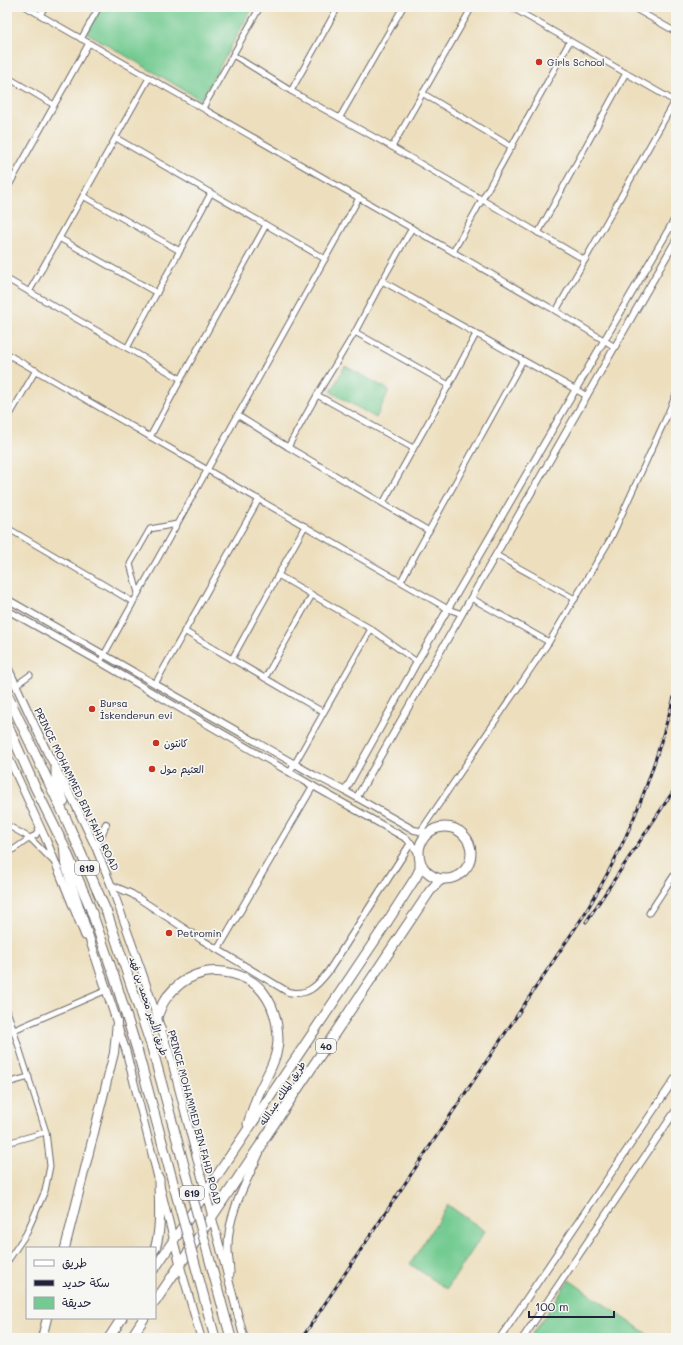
<svg xmlns="http://www.w3.org/2000/svg" width="683" height="1345" font-family="Mali,'Playpen Sans Arabic',sans-serif">
	<style>
		.green { fill: #73cb91; stroke: #4a7666 }
		.lines { fill: none; stroke-linecap: round; stroke-linejoin: round }
		.minor-casing { stroke: #696469; stroke-width: 7 }
		.tertiary-casing { stroke: #696469; stroke-width: 8 }
		.secondary-casing { stroke: #696469; stroke-width: 9 }
		.primary-casing { stroke: #696469; stroke-width: 10 }
		.motorway-casing { stroke: #696469; stroke-width: 11 }
		.minor { stroke: #fff; stroke-width: 5 }
		.tertiary { stroke: #fff; stroke-width: 6 }
		.secondary { stroke: #fff; stroke-width: 7 }
		.primary { stroke: #fff; stroke-width: 8 }
		.motorway { stroke: #fff; stroke-width: 9 }
		.rail-casing { stroke: #22223b; stroke-width: 3 }
		.rail { stroke: #f6f6f2; stroke-width: 1.5; stroke-dasharray: 4.5; stroke-linecap: butt }
		.motorway-bridge-casing { stroke: #696469; stroke-width: 11; stroke-linecap: butt }
		.motorway-bridge { stroke: #fff; stroke-width: 9 }
		.poi-dot { fill: #c8321e; stroke: #f6f6f2; stroke-width: 1.5 }
		.labels { text-anchor: middle; dominant-baseline: central; stroke-width: 3.5; stroke-linejoin: round; paint-order: stroke }
		.shield { fill: #f6f6f2; stroke: #626272; stroke-width: 1 }
		.shield-label { font-size: 9px; font-weight: bold; fill: #22223b }
		.poi-label { font-size: 10px; fill: #22223b; stroke: #f6f6f2; text-anchor: start }
		.street-label { font-size: 10px; fill: #22223b; stroke: #f6f6f2 }
	</style>
	<rect width="100%" height="100%" fill="#f6f6f2"/>
	<filter id="ink" filterUnits="userSpaceOnUse"><feTurbulence type="fractalNoise" baseFrequency=".025" numOctaves="2"/><feDisplacementMap in="SourceGraphic" scale="8" xChannelSelector="R" yChannelSelector="G"/><feConvolveMatrix kernelMatrix="1 2 1 2 8 2 1 2 1" color-interpolation-filters="sRGB"/></filter>
	<filter id="wash" filterUnits="userSpaceOnUse"><feTurbulence type="fractalNoise" baseFrequency=".012" numOctaves="4" result="noise"/><feDisplacementMap in="SourceGraphic" scale="16" xChannelSelector="R" yChannelSelector="G"/><feGaussianBlur stdDeviation="0.9" result="paint"/><feColorMatrix in="noise" values="0 0 0 0 0 0 0 0 0 0 0 0 0 0 0 0 0 1.4 0 .05"/><feComposite in="paint" operator="in"/></filter>
	<g filter="url(#wash)">
		<rect width="100%" height="100%" fill="#eddfbe"/>
		<g class="green">
			<path d="M 101,7 L 253,7 L 201,100 L 87,33 Z"/>
			<path d="M 345,366 L 389,390 L 376,418 L 331,392 Z"/>
			<path d="M 448,1205 L 485,1231 L 447,1289 L 410,1264 Z"/>
			<path d="M 569,1280 L 653,1338 L 530,1338 Z"/>
		</g>
	</g>
	<g filter="url(#ink)">
		<g class="lines">
			<g class="minor-casing">
				<g id="minor">
					<path d="M 26,7 L 556,311 L 615,347"/>
					<path d="M 511,7 L 676,102"/>
					<path d="M 632,7 L 676,32"/>
					<path d="M 40,15 L 45,7"/>
					<path d="M 81,39 L 99,7"/>
					<path d="M 233,55 L 291,91 L 392,147 L 585,260"/>
					<path d="M 7,77 L 54,105"/>
					<path d="M 291,91 L 338,7"/>
					<path d="M 422,93 L 512,147"/>
					<path d="M 203,108 L 260,7"/>
					<path d="M 340,117 L 403,7"/>
					<path d="M 116,138 L 325,259"/>
					<path d="M 392,147 L 472,7"/>
					<path d="M 7,189 L 89,43"/>
					<path d="M 83,196 L 180,251"/>
					<path d="M 538,233 L 626,73"/>
					<path d="M 59,238 L 157,293"/>
					<path d="M 453,252 L 570,41"/>
					<path d="M 7,279 L 181,379"/>
					<path d="M 382,281 L 587,396"/>
					<path d="M 29,292 L 149,78"/>
					<path d="M 556,311 L 675,101"/>
					<path d="M 355,332 L 449,385"/>
					<path d="M 127,348 L 211,193"/>
					<path d="M 7,354 L 448,609 L 462,614"/>
					<path d="M 317,395 L 413,448"/>
					<path d="M 237,415 L 288,447 L 429,531"/>
					<path d="M 7,420 L 36,370"/>
					<path d="M 150,437 L 181,379 L 266,225"/>
					<path d="M 288,447 L 317,395 L 355,332 L 382,281 L 412,228"/>
					<path d="M 383,503 L 449,385 L 476,334"/>
					<path d="M 7,525 L 9,529 L 133,602"/>
					<path d="M 496,555 L 575,599"/>
					<path d="M 278,575 L 371,629 L 417,662"/>
					<path d="M 401,581 L 523,360"/>
					<path d="M 138,593 L 130,564 L 150,529 L 177,524"/>
					<path d="M 471,598 L 549,642"/>
					<path d="M 184,631 L 323,712"/>
					<path d="M 232,659 L 305,526"/>
					<path d="M 100,662 L 359,198"/>
					<path d="M 265,678 L 312,595"/>
					<path d="M 155,684 L 259,499"/>
					<path d="M 16,685 L 30,675"/>
					<path d="M 290,772 L 371,629"/>
					<path d="M 7,825 L 30,838 L 7,854"/>
					<path d="M 40,826 L 36,835 L 30,838 L 54,862"/>
					<path d="M 420,832 L 549,642 L 611,538 L 666,418 L 676,394"/>
					<path d="M 649,913 L 676,872"/>
					<path d="M 7,1010 L 46,1132 L 50,1166 L 45,1191 L 26,1234 L 7,1262"/>
					<path d="M 7,1031 L 14,1030 L 107,990"/>
					<path d="M 7,1083 L 29,1077"/>
					<path d="M 7,1143 L 46,1132"/>
				</g>
			</g>
			<g class="tertiary-casing">
				<g id="tertiary">
					<path d="M 7,599 L 314,775 L 345,791 L 414,830 L 425,832 L 431,831"/>
					<path d="M 7,610 L 100,662 L 313,786 L 407,839 L 418,852"/>
					<path d="M 345,791 L 417,662 L 676,217"/>
					<path d="M 357,797 L 676,240"/>
					<path d="M 96,848 L 106,824"/>
					<path d="M 111,885 L 132,894 L 202,940 L 288,992 C 308,996 316,987 328,972 L 411,843"/>
					<path d="M 218,949 L 313,786"/>
					<path d="M 500,1338 L 676,1077"/>
					<path d="M 523,1338 L 676,1110"/>
				</g>
			</g>
			<g class="secondary-casing">
				<g id="secondary">
					<path d="M 7,666 L 47,752 L 73,800 L 96,848 L 111,885 L 142,972 L 170,1055 L 206,1194 L 244,1338"/>
					<path d="M 7,754 L 47,842 L 85,936"/>
					<path d="M 117,1024 L 126,1051 L 180,1265 L 201,1338"/>
					<path d="M 230,1274 C 230,1265 228,1257 228,1249 C 227,1212 249,1178 263,1145"/>
				</g>
			</g>
			<g class="primary-casing">
				<g id="primary">
					<path d="M 64,849 L 65,864 L 117,1022 L 114,1053 L 65,1248"/>
					<path d="M 42,1338 L 47,1318"/>
				</g>
			</g>
			<g class="motorway-casing">
				<g id="motorway">
					<path d="M 7,694 L 67,821 L 107,913 L 152,1048"/>
					<path d="M 7,724 L 35,787 L 64,846 L 90,907 L 114,976 L 138,1053"/>
					<path d="M 56,769 L 56,781 L 64,802"/>
					<circle cx="445" cy="853" r="26"/>
					<path d="M 157,1017 C 160,1010 162,1003 167,997 C 174,988 185,979 196,975 C 217,967 248,973 263,992 C 274,1006 278,1024 278,1041 C 277,1061 265,1078 258,1095 C 254,1105 251,1115 248,1124"/>
					<path d="M 155,1249 C 162,1227 159,1201 159,1179"/>
					<path d="M 155,1268 L 382,930 L 416,877 L 420,869 L 420,862"/>
					<path d="M 155,1302 L 430,891 L 438,882 L 443,879"/>
					<path d="M 109,1338 L 122,1318"/>
					<path d="M 131,1338 L 144,1318"/>
				</g>
			</g>
			<use href="#minor" class="minor"/>
			<use href="#tertiary" class="tertiary"/>
			<use href="#secondary" class="secondary"/>
			<use href="#primary" class="primary"/>
			<use href="#motorway" class="motorway"/>
			<g class="rail-casing">
				<g id="rail">
					<path d="M 586,922 L 676,787"/>
					<path d="M 302,1338 L 584,915 C 603,883 621,850 635,815 C 652,775 664,732 676,690"/>
				</g>
			</g>
			<use href="#rail" class="rail"/>
			<g class="motorway-bridge-casing">
				<g id="motorway-bridge">
					<path d="M 152,1048 L 231,1338"/>
					<path d="M 138,1053 L 215,1338"/>
				</g>
			</g>
			<use href="#motorway-bridge" class="motorway-bridge"/>
		</g>
	</g>
	<g class="poi-dot">
		<circle cx="539" cy="62" r="4"/>
		<circle cx="92" cy="709" r="4"/>
		<circle cx="156" cy="743" r="4"/>
		<circle cx="152" cy="769" r="4"/>
		<circle cx="169" cy="933" r="4"/>
	</g>
	<g class="labels">
		<g class="shield">
			<rect x="75" y="861" width="24" height="14" rx="3"/>
			<rect x="316" y="1039" width="20" height="14" rx="3"/>
			<rect x="180" y="1186" width="24" height="14" rx="3"/>
		</g>
		<g class="shield-label">
			<text x="87" y="868">619</text>
			<text x="326" y="1046">40</text>
			<text x="192" y="1193">619</text>
		</g>
		<g class="poi-label">
			<text x="547" y="62">Girls School</text>
			<text x="100" y="703">Bursa<tspan x="100" dy="12">İskenderun evi</tspan></text>
			<text x="164" y="743">كانتون</text>
			<text x="160" y="769">العثيم مول</text>
			<text x="177" y="933">Petromin</text>
		</g>
		<g class="street-label">
			<text transform="translate(77 789) rotate(64)">PRINCE MOHAMMED BIN FAHD ROAD</text>
			<text transform="translate(149 1006) rotate(72)">طريق الأمير محمد بن فهد</text>
			<text transform="translate(282 1093) rotate(-56)">طريق الملك عبدالله</text>
			<text transform="translate(195 1117) rotate(75)">PRINCE MOHAMMED BIN FAHD ROAD</text>
		</g>
	</g>
	<rect width="683" height="1345" fill="none" stroke="#f6f6f2" stroke-width="24"/>
	<rect x="26" y="1247" width="130" height="72" fill="#f6f6f2" stroke="#a1a1a9"/>
	<rect x="34" y="1260" width="20" height="6" fill="#ffffff" stroke="#a1a1a9"/>
	<text x="62" y="1267" font-size="12" fill="#22223b">طريق</text>
	<rect x="34" y="1280" width="20" height="6" fill="#22223b" stroke="#a1a1a9"/>
	<text x="62" y="1287" font-size="12" fill="#22223b">سكة حديد</text>
	<rect x="34" y="1297" width="20" height="12" fill="#73cb91" stroke="#a1a1a9"/>
	<text x="62" y="1307" font-size="12" fill="#22223b">حديقة</text>
	<path d="M529 1311v6h85v-6" fill="none" stroke="#22223b" stroke-width="2"/>
	<text x="535" y="1311" font-size="12" fill="#22223b" stroke="#f6f6f2" stroke-width="3" paint-order="stroke">100 m</text>
</svg>
